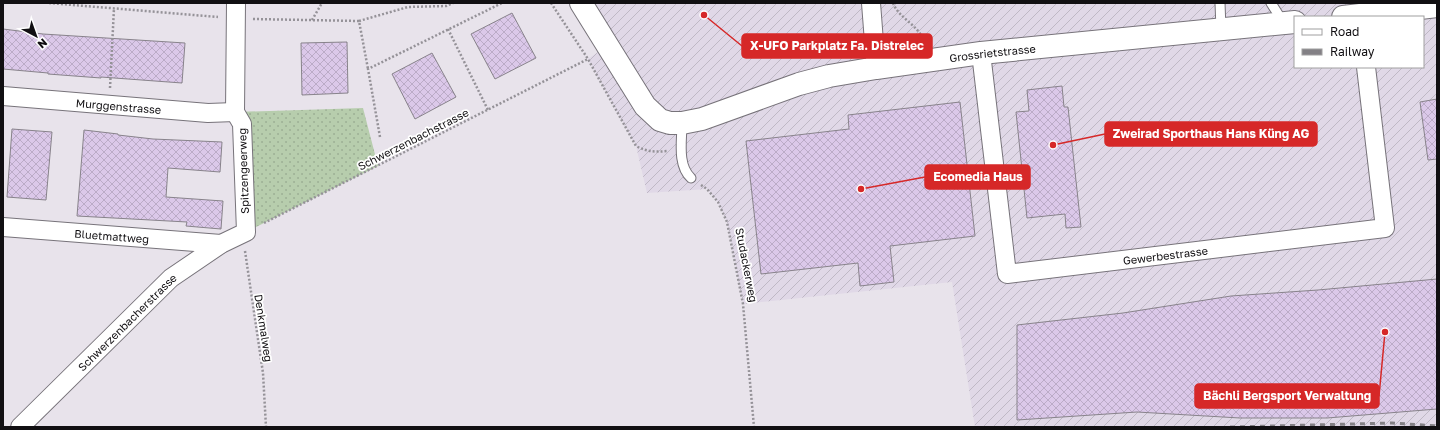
<svg xmlns="http://www.w3.org/2000/svg" width="1440" height="430" font-family="'Golos Text',sans-serif">
	<style>
		.industrial { fill: url(#industrial-furrows); fill-rule: evenodd }
		.grass { fill: url(#grass-dots) }
		.building { fill: url(#building-cross-hatch); stroke: #88838b }
		.lines { fill: none; stroke-linecap: round; stroke-linejoin: round }
		.service-casing { stroke: #77737a; stroke-width: 11 }
		.minor-casing { stroke: #77737a; stroke-width: 20 }
		.tertiary-casing { stroke: #77737a; stroke-width: 24 }
		.path { stroke: #959298; stroke-width: 2.5; stroke-dasharray: 2 2; stroke-linecap: butt }
		.service { stroke: #fff; stroke-width: 9 }
		.minor { stroke: #fff; stroke-width: 18 }
		.tertiary { stroke: #fff; stroke-width: 22 }
		.rail { stroke: #838085; stroke-width: 3; stroke-dasharray: 5 5; stroke-linecap: butt }
		.labels { text-anchor: middle; dominant-baseline: central; stroke-width: 3.5; stroke-linejoin: round; paint-order: stroke }
		.street-label { font-size: 11px; fill: #110f12; stroke: #fff }
		.leader { fill: none; stroke: #d62828; stroke-width: 1.5 }
		.callout-dot { fill: #d62828; stroke: #fff; stroke-width: 1.5 }
		.callout { fill: #d62828; stroke: #d62828; stroke-width: 1.5 }
		.callout-label { font-size: 12px; text-anchor: middle; font-weight: bold; fill: #fff }
	</style>
	<defs>
		<pattern id="industrial-furrows" width="10" height="10" patternUnits="userSpaceOnUse"><rect width="10" height="10" fill="#e0d8e7"/><path d="M-1 1l2-2M0 10L10 0M9 11l2-2" fill="none" stroke="#bfb8c5"/></pattern>
		<pattern id="grass-dots" width="8" height="8" patternUnits="userSpaceOnUse"><rect width="8" height="8" fill="#b7cdad"/><path d="M2 2h.1M6 6h.1" fill="none" stroke="#9caf94" stroke-width="1.8" stroke-linecap="round"/></pattern>
		<pattern id="building-cross-hatch" width="8" height="8" patternUnits="userSpaceOnUse"><rect width="8" height="8" fill="#dbc8e9"/><path d="M0 0l8 8M0 8l8-8" fill="none" stroke="#bbabc7"/></pattern>
	</defs>
	<rect width="100%" height="100%" fill="#e8e3eb"/>
	<path class="industrial" d="M 581,3 L 1437,3 L 1437,427 L 975,427 L 952,282 L 743,304 L 727,222 L 718,202 L 707,189 L 647,193 L 636,146 L 588,59 L 608,45 ZM 1295,17 L 1423,17 L 1423,67 L 1295,67 Z"/>
	<path class="grass" d="M 363,108 L 378,166 L 246,232 L 235,112 Z"/>
	<g class="building">
		<path d="M 512,13 L 536,58 L 495,79 L 471,34 Z"/>
		<path d="M 3,29 L 43,34 L 185,43 L 182,83 L 101,77 L 101,78 L 48,74 L 48,73 L 3,69 Z"/>
		<path d="M 347,42 L 348,93 L 302,95 L 301,43 Z"/>
		<path d="M 432,53 L 456,97 L 415,119 L 392,74 Z"/>
		<path d="M 1062,86 L 1064,107 L 1068,107 L 1081,227 L 1066,228 L 1065,214 L 1027,218 L 1016,112 L 1029,111 L 1027,90 Z"/>
		<path d="M 1437,99 L 1437,159 L 1428,160 L 1420,102 Z"/>
		<path d="M 960,102 L 975,236 L 890,246 L 894,282 L 860,286 L 858,263 L 761,274 L 746,141 L 849,129 L 848,115 Z"/>
		<path d="M 12,129 L 52,132 L 46,200 L 7,197 Z"/>
		<path d="M 84,130 L 118,134 L 118,135 L 153,139 L 222,142 L 220,172 L 168,168 L 166,197 L 223,201 L 221,229 L 186,226 L 187,222 L 77,216 Z"/>
		<path d="M 1437,279 L 1437,409 L 1327,418 L 1240,418 L 1137,412 L 1017,420 L 1017,325 L 1123,313 L 1231,296 L 1318,290 Z"/>
	</g>
	<g class="lines">
		<g class="service-casing">
			<g id="service">
				<path d="M 1220,3 L 1221,29"/>
				<path d="M 1271,3 L 1283,22"/>
				<path d="M 682,123 C 682,140 677,165 691,178"/>
			</g>
		</g>
		<g class="minor-casing">
			<g id="minor">
				<path d="M 871,3 L 876,68"/>
				<path id="s1" d="M 981,53 L 1007,274 L 1385,228 L 1366,67"/>
				<path id="s2" d="M 3,96 L 208,113 L 235,112"/>
				<path d="M 235,112 L 236,3"/>
				<path id="s3" d="M 3,227 L 221,244"/>
				<path id="s4" d="M 20,427 L 171,278 L 221,244 L 246,232 L 242,124 L 235,112"/>
			</g>
		</g>
		<g class="tertiary-casing">
			<g id="tertiary">
				<path id="s5" d="M 581,3 L 645,106 L 660,120 L 670,123 L 682,123 L 702,119 L 799,84 L 829,76 L 876,68 L 981,53 L 1295,22"/>
				<path d="M 1343,17 L 1437,6"/>
			</g>
		</g>
		<g class="path">
			<path d="M 49,3 L 218,17"/>
			<path d="M 551,3 L 588,59 L 636,146 C 647,152 656,152 668,151"/>
			<path d="M 893,3 C 899,19 921,26 924,43"/>
			<path d="M 253,19 L 359,21 L 368,69"/>
			<path d="M 312,20 L 322,3"/>
			<path d="M 359,21 L 408,7 L 446,6 L 453,3"/>
			<path d="M 448,29 L 488,110"/>
			<path d="M 110,88 L 114,8"/>
			<path d="M 380,137 L 368,69 L 502,3"/>
			<path d="M 701,185 L 707,189 L 718,202 L 727,222 L 743,304 L 754,427"/>
			<path d="M 264,223 L 588,59"/>
			<path d="M 245,251 L 263,373 L 266,427"/>
		</g>
		<use href="#service" class="service"/>
		<use href="#minor" class="minor"/>
		<use href="#tertiary" class="tertiary"/>
		<path class="rail" d="M 1230,427 L 1392,423 L 1437,426"/>
	</g>
	<g class="labels">
		<g class="street-label">
			<text stroke="none"><textPath href="#s5" startOffset="484">Grossrietstrasse</textPath></text>
			<text stroke="none"><textPath href="#s2" startOffset="116">Murggenstrasse</textPath></text>
			<text transform="translate(413 139) rotate(-27)">Schwerzenbachstrasse</text>
			<text transform="translate(243 171) rotate(-92)">Spitzengeerweg</text>
			<text stroke="none"><textPath href="#s3" startOffset="109">Bluetmattweg</textPath></text>
			<text stroke="none"><textPath href="#s1" startOffset="382">Gewerbestrasse</textPath></text>
			<text transform="translate(747 265) rotate(79)">Studackerweg</text>
			<text stroke="none"><textPath href="#s4" startOffset="150">Schwerzenbacherstrasse</textPath></text>
			<text transform="translate(264 328) rotate(81)">Denkmalweg</text>
		</g>
	</g>
	<path class="leader" d="M704 15L742 46M1053 145L1105 134M861 189L925 177M1385 332L1379 396"/>
	<g class="callout-dot">
		<circle cx="704" cy="15" r="4"/>
		<circle cx="1053" cy="145" r="4"/>
		<circle cx="861" cy="189" r="4"/>
		<circle cx="1385" cy="332" r="4"/>
	</g>
	<g class="callout">
		<rect x="742" y="34" width="190" height="24" rx="4"/>
		<rect x="1105" y="122" width="212" height="24" rx="4"/>
		<rect x="925" y="165" width="105" height="24" rx="4"/>
		<rect x="1195" y="384" width="184" height="24" rx="4"/>
	</g>
	<g class="callout-label">
		<text x="837" y="50">X-UFO Parkplatz Fa. Distrelec</text>
		<text x="1211" y="138">Zweirad Sporthaus Hans Küng AG</text>
		<text x="978" y="181">Ecomedia Haus</text>
		<text x="1287" y="400">Bächli Bergsport Verwaltung</text>
	</g>
	<rect width="1440" height="430" fill="none" stroke="#110f12" stroke-width="8"/>
	<rect x="1294" y="16" width="130" height="52" fill="#ffffff" stroke="#a09fa0"/>
	<rect x="1302" y="29" width="20" height="6" fill="#ffffff" stroke="#a09fa0"/>
	<text x="1330" y="36" font-size="12" fill="#110f12">Road</text>
	<rect x="1302" y="49" width="20" height="6" fill="#838085" stroke="#a09fa0"/>
	<text x="1330" y="56" font-size="12" fill="#110f12">Railway</text>
	<g transform="translate(36 36) rotate(139)" stroke="#ffffff" stroke-width="3" paint-order="stroke">
	<path d="M0-3L7 15L0 10L-7 15Z" fill="#110f12"/>
	<text y="-6" font-size="11" font-weight="bold" text-anchor="middle" fill="#110f12">N</text>
	</g>
</svg>
